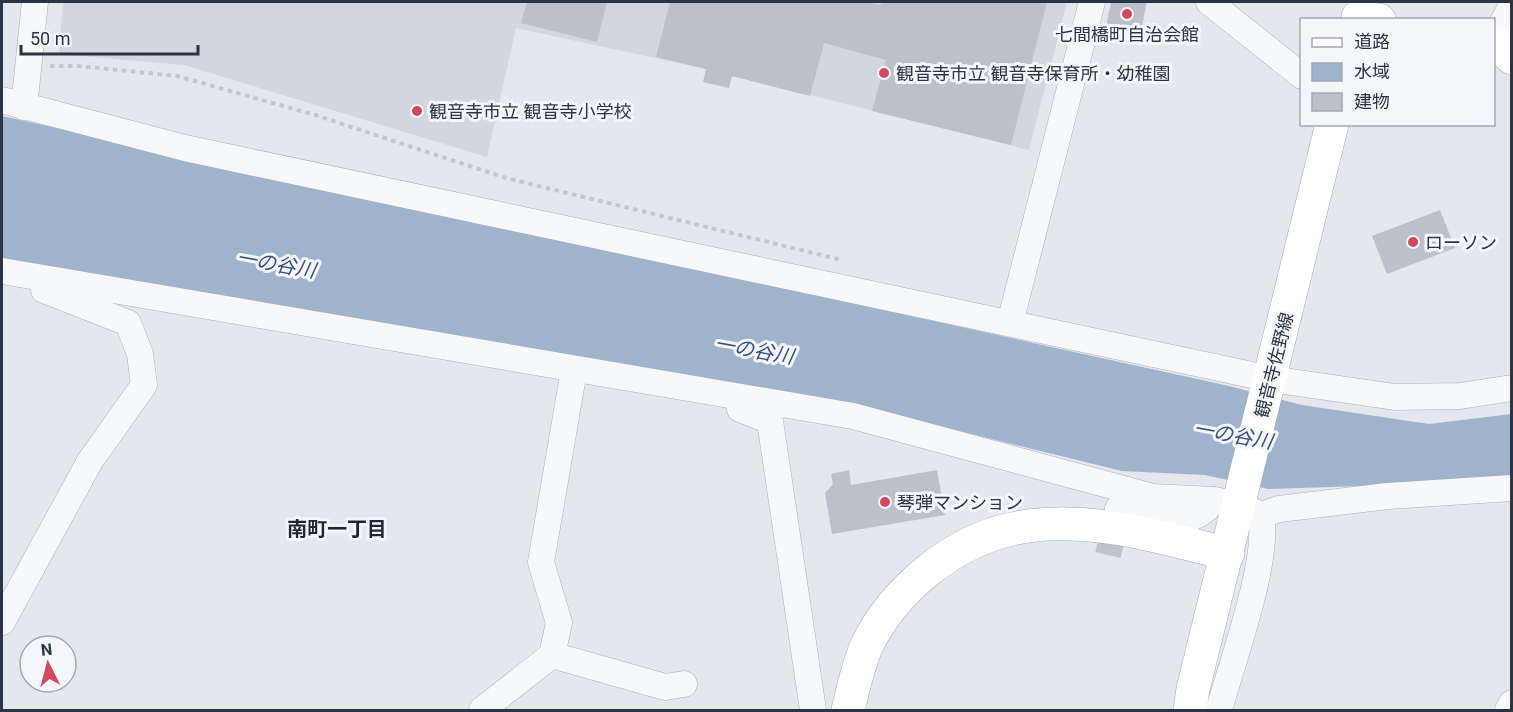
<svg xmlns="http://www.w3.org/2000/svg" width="1513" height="712" font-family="Roboto,'Noto Sans JP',sans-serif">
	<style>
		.built { fill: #d2d6de }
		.water { fill: #9fb4cc }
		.building { fill: #bbc0ca }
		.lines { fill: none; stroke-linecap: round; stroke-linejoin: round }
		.minor-tunnel { stroke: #bfc3cb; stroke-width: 26; stroke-dasharray: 26 13; stroke-linecap: butt }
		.minor-casing { stroke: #a9aeb7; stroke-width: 27 }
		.major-casing { stroke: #a3abb8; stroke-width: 34 }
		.path { stroke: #c2c5cb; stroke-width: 4; stroke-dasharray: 4.5 4.5; stroke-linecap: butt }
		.minor { stroke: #f7f8fa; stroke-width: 26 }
		.major { stroke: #fff; stroke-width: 33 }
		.poi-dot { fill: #d1495b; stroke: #f4f6f9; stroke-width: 2 }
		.labels { text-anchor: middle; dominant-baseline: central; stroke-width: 6; stroke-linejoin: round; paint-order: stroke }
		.poi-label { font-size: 18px; fill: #2b3445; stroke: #f4f6f9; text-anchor: start }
		.street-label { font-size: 18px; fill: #2b3445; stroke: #f4f6f9 }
		.water-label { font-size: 20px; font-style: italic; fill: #34527a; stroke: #f4f6f9 }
		.neighbourhood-label { font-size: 20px; font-weight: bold; fill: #1d2536; stroke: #f4f6f9 }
	</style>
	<rect width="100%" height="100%" fill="#e4e7ec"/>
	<path class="built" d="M 63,2 L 1067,2 L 1029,150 L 706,69 L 516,28 L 487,157 L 184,65 L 59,54 Z"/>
	<path class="water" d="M 2,116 L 1229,386 L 1302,405 L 1429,424 L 1511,414 L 1511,481 L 1268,489 L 1205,475 L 1122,471 L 849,404 L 126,283 L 2,258 Z"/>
	<g class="building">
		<path d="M 527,2 L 607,2 L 597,42 L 521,23 Z"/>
		<path d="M 670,2 L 867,2 L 879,5 L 884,2 L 1047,2 L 1011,145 L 872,111 L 886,60 L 824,43 L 810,96 L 732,76 L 729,88 L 703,82 L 706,69 L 656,57 Z"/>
		<path d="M 1111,2 L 1147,2 L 1140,34 L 1106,27 Z"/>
		<path d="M 1440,210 L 1455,248 L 1387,274 L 1372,236 Z"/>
		<path d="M 849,470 L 851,485 L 937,470 L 945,515 L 832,534 L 825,493 L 833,484 L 831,474 Z"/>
	</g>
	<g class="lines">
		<path class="minor-tunnel" d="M 1108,555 L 1118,512"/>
		<g class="minor-casing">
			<g id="minor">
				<path d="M 1209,2 L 1302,76"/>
				<path d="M 1494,37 L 1512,6"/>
				<path d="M 2,100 L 185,148 L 1271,379 L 1395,397 L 1460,396 L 1512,388"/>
				<path d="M 24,107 L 35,2"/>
				<path d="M 2,271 L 853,416 L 1153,497 L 1214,500 L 1240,505 L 1261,515 C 1270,560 1232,662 1219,710"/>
				<path d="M 1010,323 L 1092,2"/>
				<path d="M 740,409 L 770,421 L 813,710"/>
				<path d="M 1118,509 C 1153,516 1190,534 1214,500"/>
				<path d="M 1261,515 L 1279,509 L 1388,496 L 1512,488"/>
				<path d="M 2,622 L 90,461 L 144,385 L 140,354 L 128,323 L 44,290"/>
				<path d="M 552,655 L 665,687 L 684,684"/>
				<path d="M 482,710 L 552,655 L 559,623 L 541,562 L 574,370"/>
				<path d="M 1508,710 L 1512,703"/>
			</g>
		</g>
		<g class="major-casing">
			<g id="major">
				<path d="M 1358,17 L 1379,20"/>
				<path d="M 1494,42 L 1512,58"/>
				<path d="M 848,710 C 853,690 858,665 867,645 C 894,590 952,542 1012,529 C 1041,522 1078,523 1107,527 C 1148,532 1188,545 1228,553"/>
				<path d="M 1190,710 L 1193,689 L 1332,124"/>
			</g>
		</g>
		<path class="path" d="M 50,66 L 79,66 L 177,76 L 315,115 L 506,178 L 842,260"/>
		<use href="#minor" class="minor"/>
		<use href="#major" class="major"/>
	</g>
	<g class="poi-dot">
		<circle cx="1127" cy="14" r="6"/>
		<circle cx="884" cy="73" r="6"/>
		<circle cx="417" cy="111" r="6"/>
		<circle cx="1413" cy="242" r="6"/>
		<circle cx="885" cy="502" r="6"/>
	</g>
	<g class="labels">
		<g class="poi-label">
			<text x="1127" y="34" text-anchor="middle">七間橋町自治会館</text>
			<text x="896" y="73">観音寺市立 観音寺保育所・幼稚園</text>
			<text x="429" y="111">観音寺市立 観音寺小学校</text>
			<text x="1425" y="242">ローソン</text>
			<text x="897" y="502">琴弾マンション</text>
		</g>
		<g class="street-label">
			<text transform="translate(1274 365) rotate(-76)">観音寺佐野線</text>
		</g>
		<g class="water-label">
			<text transform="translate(276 264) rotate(10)">一の谷川</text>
			<text transform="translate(754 350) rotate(10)">一の谷川</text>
			<text transform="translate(1233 435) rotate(10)">一の谷川</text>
		</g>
		<g class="neighbourhood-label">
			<text x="337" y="529">南町一丁目</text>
		</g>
	</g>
	<rect width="1513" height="712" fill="none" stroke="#2b3445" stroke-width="6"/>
	<rect x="1300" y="18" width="195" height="108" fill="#f4f6f9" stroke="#a4a8b1" stroke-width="1.5"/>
	<rect x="1312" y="38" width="30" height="9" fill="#ffffff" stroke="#a4a8b1" stroke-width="1.5"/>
	<text x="1354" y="48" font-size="18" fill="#2b3445">道路</text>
	<rect x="1312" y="63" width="30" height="18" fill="#9fb4cc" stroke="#a4a8b1" stroke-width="1.5"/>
	<text x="1354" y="78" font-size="18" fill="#2b3445">水域</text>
	<rect x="1312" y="93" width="30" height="18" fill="#bbc0ca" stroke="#a4a8b1" stroke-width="1.5"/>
	<text x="1354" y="108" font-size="18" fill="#2b3445">建物</text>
	<g transform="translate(48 664) rotate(354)"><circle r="28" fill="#f4f6f9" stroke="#a4a8b1" stroke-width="1.5"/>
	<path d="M0-4.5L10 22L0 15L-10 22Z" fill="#d1495b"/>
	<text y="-9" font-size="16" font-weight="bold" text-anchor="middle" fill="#2b3445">N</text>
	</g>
	<path d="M21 45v9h177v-9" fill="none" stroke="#2b3445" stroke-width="3"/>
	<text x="30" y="45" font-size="18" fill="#2b3445" stroke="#f4f6f9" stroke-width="4.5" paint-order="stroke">50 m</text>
</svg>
